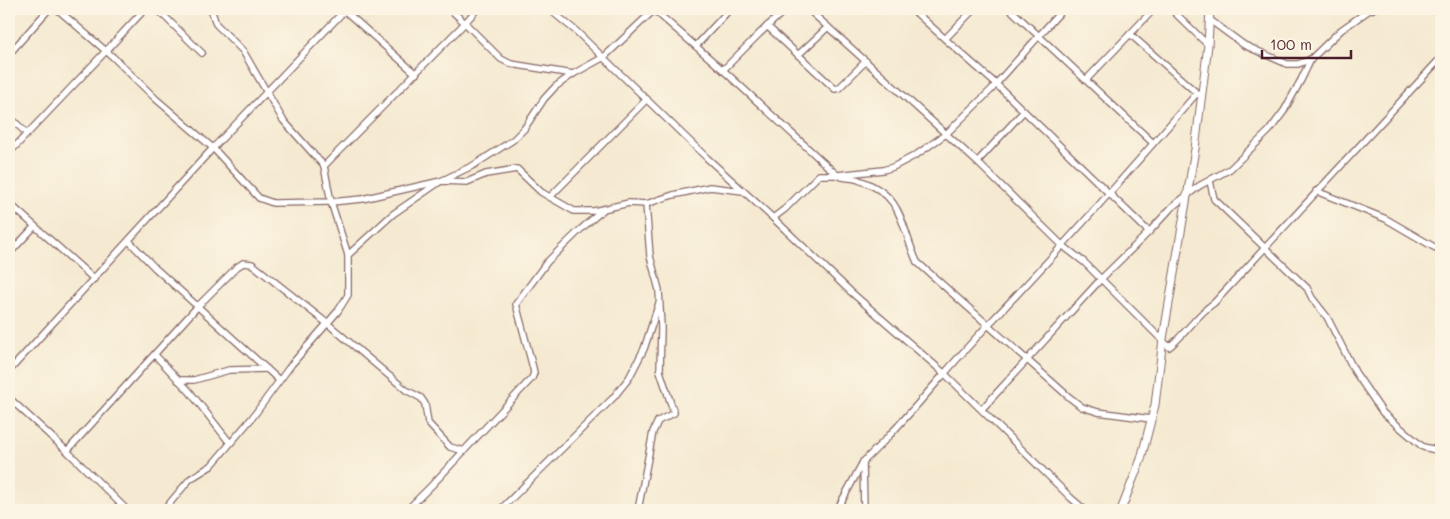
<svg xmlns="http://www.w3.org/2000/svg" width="1450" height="519" font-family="Mali,sans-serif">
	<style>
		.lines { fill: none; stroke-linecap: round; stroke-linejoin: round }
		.minor-casing { stroke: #866665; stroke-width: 8 }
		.tertiary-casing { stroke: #866665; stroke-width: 9 }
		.minor { stroke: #fff; stroke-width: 5.5 }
		.tertiary { stroke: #fff; stroke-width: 7 }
	</style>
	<rect width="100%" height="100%" fill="#fcf5e5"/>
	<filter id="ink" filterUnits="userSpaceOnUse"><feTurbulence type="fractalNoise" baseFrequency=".02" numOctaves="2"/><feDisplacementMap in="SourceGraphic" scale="10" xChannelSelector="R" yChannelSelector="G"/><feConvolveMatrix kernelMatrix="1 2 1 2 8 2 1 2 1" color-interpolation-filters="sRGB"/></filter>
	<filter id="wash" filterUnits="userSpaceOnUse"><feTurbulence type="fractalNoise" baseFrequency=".0096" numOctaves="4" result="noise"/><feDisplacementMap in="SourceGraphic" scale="20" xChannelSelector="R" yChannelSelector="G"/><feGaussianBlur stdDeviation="1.12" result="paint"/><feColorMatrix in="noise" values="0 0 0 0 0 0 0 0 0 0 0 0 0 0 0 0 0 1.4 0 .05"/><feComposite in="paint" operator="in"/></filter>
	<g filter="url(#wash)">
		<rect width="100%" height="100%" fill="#f5ead1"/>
	</g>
	<g filter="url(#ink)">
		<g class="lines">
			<g class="minor-casing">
				<g id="minor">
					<path d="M 57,9 L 113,57 L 156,99 L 213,148 L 259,198 L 273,203 L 331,202 L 362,199 L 441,181 L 467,182 L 486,174 L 517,169 L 541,192 L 574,211 L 594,211 L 629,203 L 646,204 L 673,195 L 710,187 L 743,191"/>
					<path d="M 157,9 L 202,53"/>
					<path d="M 477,9 L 465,23 L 501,59 L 511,64 L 573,74"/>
					<path d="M 549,9 L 576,31 L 707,158 L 773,218 L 785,209 L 819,175 L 837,175 L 883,170 L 893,167 L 916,155 L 946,134 L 992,89 L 996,84 L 945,39 L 974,9"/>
					<path d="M 653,9 L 723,70"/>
					<path d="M 786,9 L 759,34 L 723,70 L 837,175 C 844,179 852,177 859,180 C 905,196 900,225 917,262 L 1069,397 L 1082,407 L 1098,412 L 1151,419"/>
					<path d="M 808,9 L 977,162 L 1062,245 L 1084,262 L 1169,347 C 1186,334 1197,314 1214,303 L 1438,61 L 1441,54"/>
					<path d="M 912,9 L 945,39"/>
					<path d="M 1010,9 L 1153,143"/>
					<path d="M 1063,9 L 996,84 L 1149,232"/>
					<path d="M 1171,9 L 1208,45"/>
					<path d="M 1433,9 L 1441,15"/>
					<path d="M 344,10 L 416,74"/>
					<path d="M 1210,20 L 1244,45 L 1287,64 L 1298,64 L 1311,59 L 1341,30 L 1368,11 L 1373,9"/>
					<path d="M 767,26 L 835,89 L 839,88 L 866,61"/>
					<path d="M 1130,34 L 1198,94"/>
					<path d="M 696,46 L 730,9"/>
					<path d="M 9,54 L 49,9"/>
					<path d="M 798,55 L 828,27"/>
					<path d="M 1086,80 L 1154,9"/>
					<path d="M 9,116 L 27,134"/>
					<path d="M 9,153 L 106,51 L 145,9"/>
					<path d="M 977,162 L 1024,111"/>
					<path d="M 324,166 L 465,23 L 450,9"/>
					<path d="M 1210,181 L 1214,199 L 1307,288 L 1312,298 L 1327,317 L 1355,372 L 1383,413 L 1423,447 L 1441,451"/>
					<path d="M 1316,191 L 1386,219 L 1434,247 L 1441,250"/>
					<path d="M 550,197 L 647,99"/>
					<path d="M 9,203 L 94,279"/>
					<path d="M 773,218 L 851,292 L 945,374 L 1071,498 L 1085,510"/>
					<path d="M 129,241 L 155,268 L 279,380"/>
					<path d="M 9,254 L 34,227"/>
					<path d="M 348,255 L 393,214 L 441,181 L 474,165 L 513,140 L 524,129 L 544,99 L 555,87 L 573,74 L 604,57 L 655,9"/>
					<path d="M 155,355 L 190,392 L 230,443"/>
					<path d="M 9,371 L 213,148 L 346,9"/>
					<path d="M 178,380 L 194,380 L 229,370 L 267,369"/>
					<path d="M 9,398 L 67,451 L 127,510"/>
					<path d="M 982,409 L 1101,279 L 1149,232 L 1172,207 L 1199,186 L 1230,169 L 1269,131 L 1284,111 L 1301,80 L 1311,59"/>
					<path d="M 67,451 L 198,306 L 237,267 L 243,263 L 252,264 L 328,324 L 406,390 L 421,398 L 425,404 L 428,423 L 450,447 L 464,451"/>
					<path d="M 863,462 L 864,510"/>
					<path d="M 164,510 L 190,479 L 211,466 L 252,418 L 291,365 L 338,311 L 348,295 L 348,255 L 331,202 L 324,166 L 283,120 L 243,51 L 216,24 L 211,9"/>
					<path d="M 407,510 L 432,485 L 532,378 L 534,373 L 533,368 L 516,304 L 547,262 L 581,229 L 603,210"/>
					<path d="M 500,510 L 613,398 L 629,378 L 644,349 L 659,303"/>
					<path d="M 638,510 L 653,432 L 658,421 L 674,413 L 660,371 L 661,328 L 659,290 L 650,256 L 646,204"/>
					<path d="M 837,510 L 863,462 L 886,439 C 921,402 953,362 988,325 C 1060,250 1129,172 1197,93"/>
				</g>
			</g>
			<g class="tertiary-casing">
				<path id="tertiary" d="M 1121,510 L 1141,459 L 1155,405 L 1163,339 L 1195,149 L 1208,45 L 1210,9"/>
			</g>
			<use href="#minor" class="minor"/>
			<use href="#tertiary" class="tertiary"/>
		</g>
	</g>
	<rect width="1450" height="519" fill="none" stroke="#fcf5e5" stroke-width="30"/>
	<path d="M1262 50v8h89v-8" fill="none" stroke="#4a1f2b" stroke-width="2.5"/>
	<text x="1270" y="50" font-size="15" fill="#4a1f2b" stroke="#fcf5e5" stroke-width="4" paint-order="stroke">100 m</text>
</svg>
